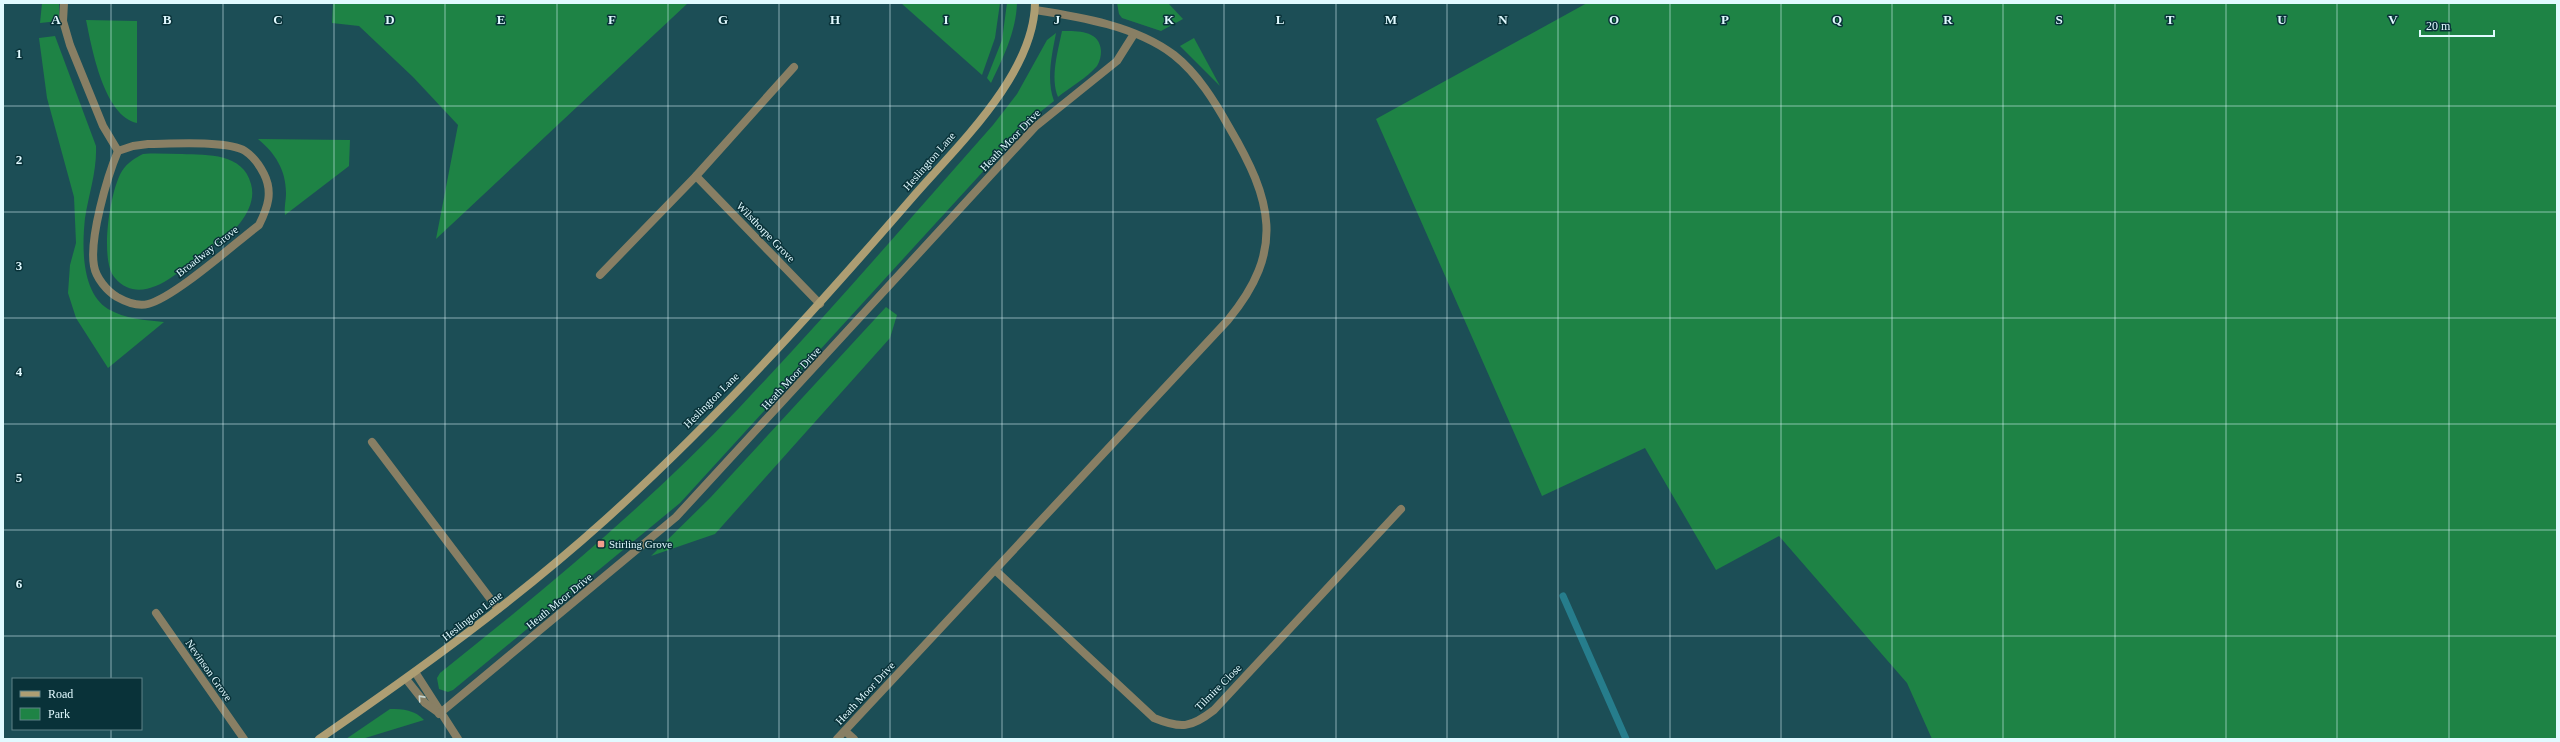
<svg xmlns="http://www.w3.org/2000/svg" width="2560" height="742" font-family="'Times New Roman',serif">
	<style>
		.green { fill: #1e8345 }
		.lines { fill: none; stroke-linecap: round; stroke-linejoin: round }
		.stream { stroke: #267d8c; stroke-width: 7 }
		.street { stroke: #887f64; stroke-width: 8 }
		.secondary { stroke: #ad9e73; stroke-width: 8 }
		.oneway { stroke: #c6d5d0 }
		.grid { fill: none; stroke: #e1faff; stroke-width: 1; stroke-opacity: 0.55 }
		.poi-dot { fill: #f49d8c; stroke: #093239; stroke-width: 1.5 }
		.labels { text-anchor: middle; dominant-baseline: central; stroke-width: 3; stroke-linejoin: round; paint-order: stroke }
		.street-label { font-size: 11px; fill: #e1faff; stroke: #093239 }
		.poi-label { font-size: 11px; fill: #e1faff; stroke: #093239; text-anchor: start }
		.grid-label { font-size: 13px; text-anchor: middle; font-weight: bold; fill: #e1faff; stroke: #093239; stroke-width: 3; stroke-linejoin: round; paint-order: stroke }
	</style>
	<rect width="100%" height="100%" fill="#1c4e56"/>
	<g class="green">
		<path d="M 42,3 L 59,3 L 59,21 L 40,23 Z"/>
		<path d="M 333,3 L 688,3 L 436,239 L 458,125 L 413,77 L 359,26 L 332,23 Z"/>
		<path d="M 901,3 L 1000,3 L 995,38 L 982,75 Z"/>
		<path d="M 1007,3 L 1017,3 C 1016,32 1003,58 991,83 L 987,78 L 1002,40 Z"/>
		<path d="M 1117,3 L 1168,3 L 1183,19 L 1161,31 L 1122,18 L 1119,14 Z"/>
		<path d="M 1587,3 L 2557,3 L 2557,739 L 1932,739 L 1907,683 L 1779,536 L 1716,570 L 1645,448 L 1542,496 L 1376,119 Z"/>
		<path d="M 86,20 L 137,21 L 137,123 C 104,116 92,49 86,20 Z"/>
		<path d="M 1062,31 C 1077,31 1100,30 1101,51 C 1101,56 1100,61 1097,66 C 1087,78 1070,87 1058,97 C 1050,77 1058,51 1062,31 Z"/>
		<path d="M 1056,33 C 1052,54 1046,80 1054,101 L 1030,120 L 680,503 L 453,690 L 448,692 L 439,689 L 437,678 L 440,673 C 544,590 647,505 739,408 C 826,316 909,220 993,125 L 1017,94 L 1047,40 Z"/>
		<path d="M 55,36 L 96,146 C 97,171 89,193 85,218 C 82,246 81,292 108,309 C 125,319 145,320 164,322 L 108,368 L 76,318 L 68,293 L 70,265 L 76,243 L 74,197 L 47,98 L 39,38 Z"/>
		<path d="M 1194,38 L 1220,86 L 1180,46 Z"/>
		<path d="M 258,139 L 350,140 L 349,166 L 285,215 C 284,207 286,201 286,193 C 286,170 275,153 258,139 Z"/>
		<path d="M 143,154 C 156,153 169,154 182,154 C 208,155 243,153 251,184 C 255,198 249,211 240,223 C 231,235 215,244 203,253 C 180,271 142,309 115,278 C 99,261 110,190 122,171 C 127,163 135,158 143,154 Z"/>
		<path d="M 886,307 L 897,315 L 890,338 L 715,534 L 651,556 L 710,498 Z"/>
		<path d="M 390,709 C 403,709 415,710 424,720 L 362,739 L 346,739 Z"/>
	</g>
	<g class="lines">
		<path class="stream" d="M 1563,596 L 1626,739"/>
		<g class="street">
			<path d="M 64,3 L 63,21 L 70,45 L 103,126 L 118,151"/>
			<path d="M 148,144 C 169,144 228,140 245,151 C 254,157 259,164 264,174 C 273,192 268,207 259,225 C 234,244 175,297 148,304 C 137,307 126,302 117,297 C 107,291 96,278 94,266 C 89,239 107,177 118,151 L 133,146 Z"/>
			<path d="M 696,176 L 820,304"/>
			<path d="M 600,275 L 696,176 L 794,67"/>
			<path d="M 372,442 L 498,609"/>
			<path d="M 995,570 L 1154,718 C 1181,729 1191,728 1214,710 L 1401,509"/>
			<path d="M 156,613 L 244,739"/>
			<path d="M 415,672 L 458,739"/>
			<path d="M 406,679 L 425,703 L 439,713"/>
			<path d="M 439,714 L 676,517 L 1035,127 L 1117,61 L 1134,34"/>
			<path d="M 845,731 L 854,739"/>
			<path d="M 837,739 L 1228,320 C 1286,250 1272,200 1229,127 C 1215,102 1198,74 1174,55 C 1136,26 1081,17 1035,10"/>
		</g>
		<path class="secondary" d="M 319,739 C 418,671 516,600 605,520 C 715,421 815,310 912,198 C 956,147 1034,75 1035,3"/>
	</g>
	<defs><path id="oneway-chevron" d="M-2-3.5L2.5 0L-2 3.5" fill="none" stroke-width="1.6" stroke-linecap="round" stroke-linejoin="round"/></defs>
	<use class="oneway" href="#oneway-chevron" transform="translate(421 698) rotate(-132)"/>
	<path class="grid" d="M 111,3 L 111,679M 223,3 L 223,739M 334,3 L 334,739M 445,3 L 445,739M 557,3 L 557,739M 668,3 L 668,739M 779,3 L 779,739M 890,3 L 890,739M 1002,3 L 1002,739M 1113,3 L 1113,739M 1224,3 L 1224,739M 1336,3 L 1336,739M 1447,3 L 1447,739M 1558,3 L 1558,739M 1670,3 L 1670,739M 1781,3 L 1781,739M 1892,3 L 1892,739M 2003,3 L 2003,739M 2115,3 L 2115,739M 2226,3 L 2226,739M 2337,3 L 2337,739M 2449,3 L 2449,739M 3,106 L 2557,106M 3,212 L 2557,212M 3,318 L 2557,318M 3,424 L 2557,424M 3,530 L 2557,530M 3,636 L 2557,636M 111,729 L 111,739"/>
	<rect class="poi-dot" x="597" y="540" width="8" height="8" rx="2"/>
	<g class="labels">
		<g class="street-label">
			<text transform="translate(1010 140) rotate(-46)">Heath Moor Drive</text>
			<text transform="translate(929 161) rotate(-49)">Heslington Lane</text>
			<text transform="translate(766 232) rotate(46)">Wilsthorpe Grove</text>
			<text transform="translate(207 251) rotate(-38)">Broadway Grove</text>
			<text transform="translate(791 378) rotate(-47)">Heath Moor Drive</text>
			<text transform="translate(711 400) rotate(-45)">Heslington Lane</text>
			<text transform="translate(559 601) rotate(-39)">Heath Moor Drive</text>
			<text transform="translate(472 616) rotate(-38)">Heslington Lane</text>
			<text transform="translate(209 670) rotate(55)">Nevinson Grove</text>
			<text transform="translate(1218 687) rotate(-45)">Tilmire Close</text>
			<text transform="translate(865 693) rotate(-47)">Heath Moor Drive</text>
		</g>
		<g class="poi-label">
			<text x="609" y="544">Stirling Grove</text>
		</g>
	</g>
	<g class="grid-label">
		<text x="56" y="24">A</text>
		<text x="167" y="24">B</text>
		<text x="278" y="24">C</text>
		<text x="390" y="24">D</text>
		<text x="501" y="24">E</text>
		<text x="612" y="24">F</text>
		<text x="723" y="24">G</text>
		<text x="835" y="24">H</text>
		<text x="946" y="24">I</text>
		<text x="1057" y="24">J</text>
		<text x="1169" y="24">K</text>
		<text x="1280" y="24">L</text>
		<text x="1391" y="24">M</text>
		<text x="1503" y="24">N</text>
		<text x="1614" y="24">O</text>
		<text x="1725" y="24">P</text>
		<text x="1837" y="24">Q</text>
		<text x="1948" y="24">R</text>
		<text x="2059" y="24">S</text>
		<text x="2170" y="24">T</text>
		<text x="2282" y="24">U</text>
		<text x="2393" y="24">V</text>
		<text x="19" y="58">1</text>
		<text x="19" y="164">2</text>
		<text x="19" y="270">3</text>
		<text x="19" y="376">4</text>
		<text x="19" y="482">5</text>
		<text x="19" y="588">6</text>
	</g>
	<rect width="2560" height="742" fill="none" stroke="#e1faff" stroke-width="8"/>
	<rect x="12" y="678" width="130" height="52" fill="#093239" stroke="#5f8288"/>
	<rect x="20" y="691" width="20" height="6" fill="#ad9e73" stroke="#5f8288"/>
	<text x="48" y="698" font-size="12" fill="#e1faff">Road</text>
	<rect x="20" y="708" width="20" height="12" fill="#1e8345" stroke="#5f8288"/>
	<text x="48" y="718" font-size="12" fill="#e1faff">Park</text>
	<path d="M2420 30v6h74v-6" fill="none" stroke="#e1faff" stroke-width="2"/>
	<text x="2426" y="30" font-size="12" fill="#e1faff" stroke="#093239" stroke-width="3" paint-order="stroke">20 m</text>
</svg>
